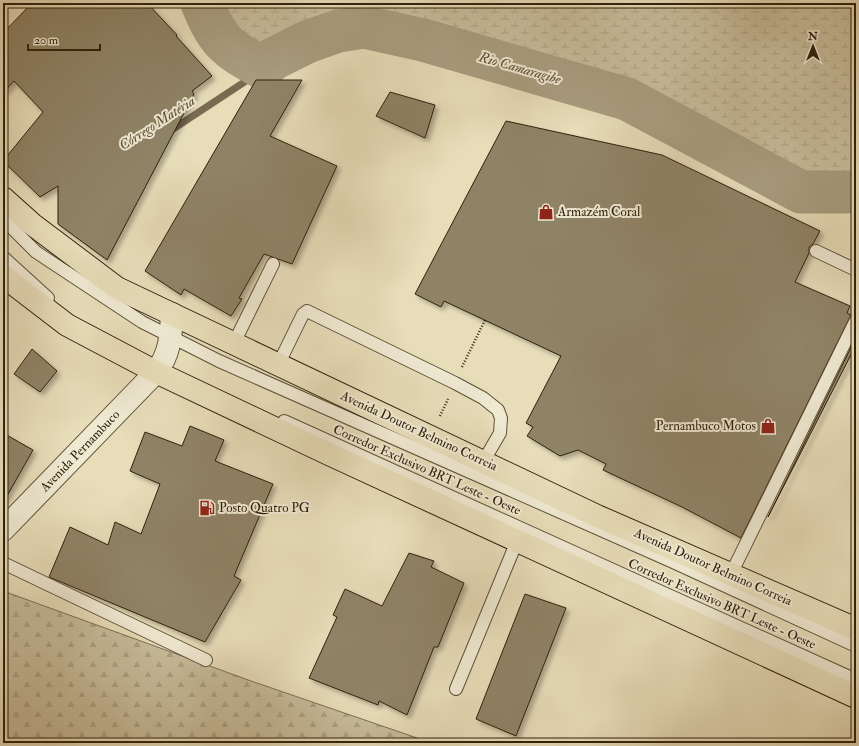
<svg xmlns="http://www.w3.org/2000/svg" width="859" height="746" font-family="'IM FELL Double Pica',serif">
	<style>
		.forest { fill: url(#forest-firs); stroke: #7c6f54 }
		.wetland { fill: url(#wetland-marsh); stroke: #7c6f54 }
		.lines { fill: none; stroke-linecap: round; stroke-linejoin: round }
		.stream { stroke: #786b51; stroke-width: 7 }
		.river { stroke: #a89d7f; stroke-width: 43 }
		.building { fill: #8f8366; stroke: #2f210d; filter: url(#shadow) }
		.service-casing { stroke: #5d5038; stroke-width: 14 }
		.tertiary-casing { stroke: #5d5038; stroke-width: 24 }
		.primary-casing { stroke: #2f210d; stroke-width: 24 }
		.path { stroke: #2f210d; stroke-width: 2.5; stroke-dasharray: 1 2; stroke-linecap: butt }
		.service { stroke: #efe9d2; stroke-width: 12 }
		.tertiary { stroke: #efe9d2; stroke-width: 22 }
		.primary { stroke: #e7ddb9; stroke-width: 22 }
		.labels { text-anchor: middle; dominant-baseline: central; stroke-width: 4; stroke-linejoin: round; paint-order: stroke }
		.poi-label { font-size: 13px; fill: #2f210d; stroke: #efe9d2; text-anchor: start }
		.street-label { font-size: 13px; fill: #2f210d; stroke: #efe9d2 }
		.water-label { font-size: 14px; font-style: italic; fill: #594c35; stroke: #efe9d2 }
	</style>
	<defs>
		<pattern id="forest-firs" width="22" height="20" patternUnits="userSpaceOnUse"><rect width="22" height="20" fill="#c8bd9c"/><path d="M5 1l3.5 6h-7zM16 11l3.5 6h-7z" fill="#aca285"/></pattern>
		<pattern id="wetland-marsh" width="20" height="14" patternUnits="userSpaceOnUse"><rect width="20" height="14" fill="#c8bd9c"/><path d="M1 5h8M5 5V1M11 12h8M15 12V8" fill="none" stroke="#aca285"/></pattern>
		<filter id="shadow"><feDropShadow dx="3.5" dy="3.5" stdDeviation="2" flood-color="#0004"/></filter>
	</defs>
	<rect width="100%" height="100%" fill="#e7ddb9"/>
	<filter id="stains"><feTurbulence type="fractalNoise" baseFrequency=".005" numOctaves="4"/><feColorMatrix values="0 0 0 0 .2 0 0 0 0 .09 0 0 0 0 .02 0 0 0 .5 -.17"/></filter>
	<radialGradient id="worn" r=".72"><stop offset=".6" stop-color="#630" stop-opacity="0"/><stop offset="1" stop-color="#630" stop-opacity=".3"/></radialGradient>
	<path class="forest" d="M 3,591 L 251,681 L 423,740 L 421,743 L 3,743 Z"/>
	<path class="wetland" d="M 202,3 L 856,3 L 856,192 L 801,192 L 627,99 L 423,40 L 364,27 L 338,31 L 307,42 L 273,59 L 263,68 C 226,48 218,42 202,3 Z"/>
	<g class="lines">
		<path class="stream" d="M 170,131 L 252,77 L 263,68"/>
		<path class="river" d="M 202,3 C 218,42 226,48 263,68 L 273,59 L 307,42 L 338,31 L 364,27 L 423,40 L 627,99 L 801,192 L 856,192"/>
	</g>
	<g class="building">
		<path d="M 32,3 L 147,3 L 177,35 L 176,36 L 212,76 L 192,91 L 194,94 L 107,260 L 58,224 L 58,186 L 40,197 L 3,161 L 43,112 L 14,81 L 3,93 L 3,33 Z"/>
		<path d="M 256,80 L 302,80 L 270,136 L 337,166 L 292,264 L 264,254 L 239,298 L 242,299 L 231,316 L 184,289 L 181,295 L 145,271 Z"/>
		<path d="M 390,92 L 435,105 L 425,138 L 376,116 Z"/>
		<path d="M 506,121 L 662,155 L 820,231 L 813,244 L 809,247 L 809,253 L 795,282 L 850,306 L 847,313 L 851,315 L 741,538 L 682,507 L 603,470 L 606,464 L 578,450 L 560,456 L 527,436 L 533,427 L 526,423 L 561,356 L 444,301 L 441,307 L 415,294 Z"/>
		<path d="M 856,337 L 856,345 L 768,517 Z"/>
		<path d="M 32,349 L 57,371 L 40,392 L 14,374 Z"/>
		<path d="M 190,426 L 224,440 L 215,461 L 273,484 L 234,576 L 241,580 L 205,642 L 49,577 L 70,527 L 108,545 L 115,522 L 141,534 L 160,484 L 130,471 L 145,432 L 182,446 Z"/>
		<path d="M 3,433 L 33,450 L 3,503 Z"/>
		<path d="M 409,553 L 434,561 L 431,567 L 464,583 L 438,647 L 434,647 L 407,715 L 379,701 L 378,705 L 309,678 L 337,617 L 333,615 L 345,589 L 382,606 Z"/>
		<path d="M 525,594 L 566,608 L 516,736 L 476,719 Z"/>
	</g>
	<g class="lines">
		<g class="service-casing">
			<g id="service">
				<path d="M 3,219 L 36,252 L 142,322 L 219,361 L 671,561 L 856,646"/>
				<path d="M 816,251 L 856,270"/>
				<path d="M 3,257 L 48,298"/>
				<path d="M 234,343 L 273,264"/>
				<path d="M 278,365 L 303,314 L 307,311 L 455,383 L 483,398 L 498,410 L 501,418 L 500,433 L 483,462"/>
				<path d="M 284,421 L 856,680"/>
				<path d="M 3,563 L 206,660"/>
				<path d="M 731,574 L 856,320"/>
				<path d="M 456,689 L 517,541"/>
			</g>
		</g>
		<g class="tertiary-casing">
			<path id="tertiary" d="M 3,530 L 156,372 C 170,354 171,336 172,314"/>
		</g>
		<g class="primary-casing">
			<g id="primary">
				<path d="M 3,198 L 32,224 L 117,288 L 597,516 L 856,629"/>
				<path d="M 3,276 L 67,325 L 156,372 L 331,455 L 856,697"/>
			</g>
		</g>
		<g class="path">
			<path d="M 462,367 L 485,320"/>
			<path d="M 440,416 L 448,399"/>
		</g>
		<use href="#service" class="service"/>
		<use href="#tertiary" class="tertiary"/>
		<use href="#primary" class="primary"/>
	</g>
	<defs>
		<g id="shop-bare" transform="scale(1.2)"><path d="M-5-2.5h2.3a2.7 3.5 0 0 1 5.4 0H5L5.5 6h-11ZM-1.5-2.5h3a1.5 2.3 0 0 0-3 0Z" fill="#8f2418" stroke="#efe9d2" stroke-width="2.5" paint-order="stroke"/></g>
		<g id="fuel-bare" transform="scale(1.2)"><path d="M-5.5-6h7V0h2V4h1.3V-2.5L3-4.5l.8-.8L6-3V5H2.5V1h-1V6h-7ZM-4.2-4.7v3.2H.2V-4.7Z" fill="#8f2418" stroke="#efe9d2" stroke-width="2.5" paint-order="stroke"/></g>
	</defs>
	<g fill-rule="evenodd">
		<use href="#shop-bare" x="546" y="212"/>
		<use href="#shop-bare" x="768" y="426"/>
		<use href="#fuel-bare" x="207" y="508"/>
	</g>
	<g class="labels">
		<g class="poi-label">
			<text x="558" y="212">Armazém Coral</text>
			<text x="756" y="426" text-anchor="end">Pernambuco Motos</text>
			<text x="219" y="508">Posto Quatro PG</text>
		</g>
		<g class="street-label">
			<text transform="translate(419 431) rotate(25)">Avenida Doutor Belmino Correia</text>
			<text transform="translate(80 451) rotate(-46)">Avenida Pernambuco</text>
			<text transform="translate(427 470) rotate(24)">Corredor Exclusivo BRT Leste - Oeste</text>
			<text transform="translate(713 567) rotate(24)">Avenida Doutor Belmino Correia</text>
			<text transform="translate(722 604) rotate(24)">Corredor Exclusivo BRT Leste - Oeste</text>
		</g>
		<g class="water-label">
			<text transform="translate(520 68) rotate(16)">Rio Camaragibe</text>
			<text transform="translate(157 123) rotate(-33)">Córrego Matéria</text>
		</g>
	</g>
	<rect width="859" height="746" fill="none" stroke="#e7ddb9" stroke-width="16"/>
	<rect x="4" y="4" width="851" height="738" fill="none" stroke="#2f210d" stroke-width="2"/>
	<rect x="8" y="8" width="843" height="730" fill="none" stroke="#2f210d"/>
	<g transform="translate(813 46)" stroke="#efe9d2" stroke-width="3" paint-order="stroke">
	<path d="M0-3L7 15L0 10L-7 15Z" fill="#2f210d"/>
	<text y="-6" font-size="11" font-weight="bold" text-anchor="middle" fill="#2f210d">N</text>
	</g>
	<path d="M28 44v6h72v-6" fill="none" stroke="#2f210d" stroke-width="2"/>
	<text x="34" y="44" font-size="12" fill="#2f210d" stroke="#efe9d2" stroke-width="3" paint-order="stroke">20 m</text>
	<rect width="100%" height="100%" filter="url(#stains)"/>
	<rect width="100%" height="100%" fill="url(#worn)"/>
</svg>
